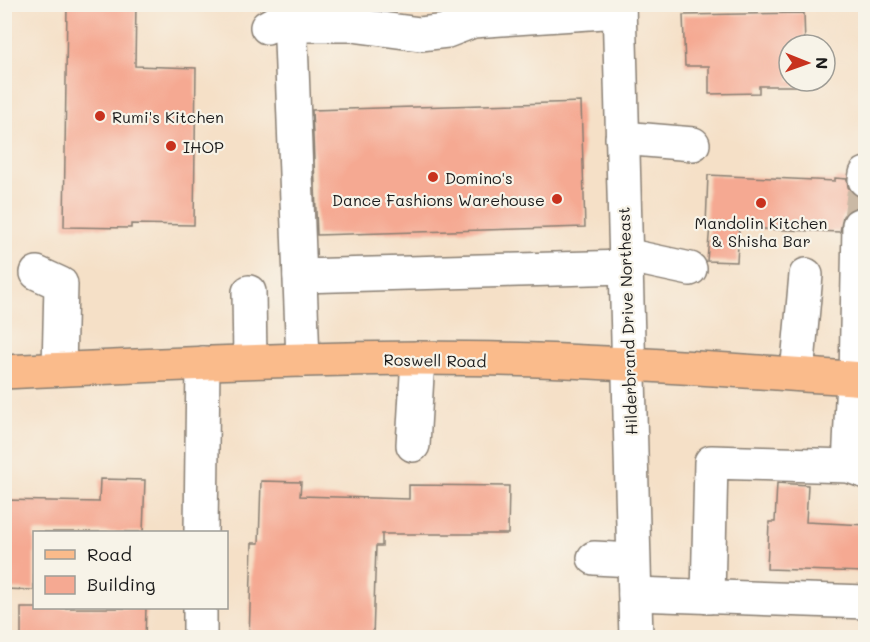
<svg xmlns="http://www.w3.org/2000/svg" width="870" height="642" font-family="Mali,sans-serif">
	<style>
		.building { fill: #f5a992 }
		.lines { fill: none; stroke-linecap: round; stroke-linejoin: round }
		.minor-tunnel { stroke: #cab9a5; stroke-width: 33; stroke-dasharray: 33 16; stroke-linecap: butt }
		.minor-casing { stroke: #887e72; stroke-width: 36 }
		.major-casing { stroke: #887e72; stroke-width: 36 }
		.minor { stroke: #fff; stroke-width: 33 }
		.major { stroke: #fabb8b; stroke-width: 33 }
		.poi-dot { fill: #c8321e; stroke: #f7f3e8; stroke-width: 2 }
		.labels { text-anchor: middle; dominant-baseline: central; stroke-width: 4.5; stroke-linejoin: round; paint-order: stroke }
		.poi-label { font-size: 16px; fill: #1c1c1c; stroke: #f7f3e8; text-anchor: start }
		.street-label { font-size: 16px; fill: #1c1c1c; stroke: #f7f3e8 }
	</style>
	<rect width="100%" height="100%" fill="#f7f3e8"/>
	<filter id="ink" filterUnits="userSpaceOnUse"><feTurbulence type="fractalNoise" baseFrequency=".0167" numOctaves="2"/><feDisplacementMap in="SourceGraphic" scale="12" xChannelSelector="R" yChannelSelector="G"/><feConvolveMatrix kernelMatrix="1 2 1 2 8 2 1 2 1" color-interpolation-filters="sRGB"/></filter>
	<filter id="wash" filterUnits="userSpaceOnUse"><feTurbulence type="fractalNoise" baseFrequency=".008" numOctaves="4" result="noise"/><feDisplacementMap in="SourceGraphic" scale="24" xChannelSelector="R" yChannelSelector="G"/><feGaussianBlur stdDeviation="1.35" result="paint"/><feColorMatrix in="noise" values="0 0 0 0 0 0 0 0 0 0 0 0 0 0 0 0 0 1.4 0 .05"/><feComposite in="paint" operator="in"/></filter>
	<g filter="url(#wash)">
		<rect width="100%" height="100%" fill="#f5e0c7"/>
		<g id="blocks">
			<g class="building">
				<path d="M 67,4 L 136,4 L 135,66 L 196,68 L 194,225 L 131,224 L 131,228 L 64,227 Z"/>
				<path d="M 804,13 L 805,45 L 789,45 L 789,81 L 805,81 L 806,86 L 759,86 L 759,93 L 709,94 L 709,66 L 685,66 L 683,15 Z"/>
				<path d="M 581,102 L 585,227 L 317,235 L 312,110 Z"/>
				<path d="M 708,175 L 835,181 L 835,178 L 847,179 L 848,187 L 853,194 L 866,198 L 866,208 L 859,206 L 849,209 L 843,216 L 840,232 L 739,228 L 737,262 L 707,261 L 710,225 L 706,225 Z"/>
				<path d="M 100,479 L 145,480 L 143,532 L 34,532 L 34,590 L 4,589 L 4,500 L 99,502 Z"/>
				<path d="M 261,481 L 301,482 L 300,496 L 409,499 L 409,485 L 509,486 L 508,534 L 382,534 L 382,546 L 376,546 L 373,638 L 249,638 L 252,543 L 259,543 Z"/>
				<path d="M 777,483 L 808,485 L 806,522 L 866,525 L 866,572 L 767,569 L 769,522 L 775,522 Z"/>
				<path d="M 21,608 L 146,608 L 145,638 L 21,638 Z"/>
			</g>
		</g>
	</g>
	<g filter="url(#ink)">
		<use href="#blocks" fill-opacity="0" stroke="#887e72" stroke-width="1.5"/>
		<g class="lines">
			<path class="minor-tunnel" d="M 859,225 L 865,180"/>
			<g class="minor-casing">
				<g id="minor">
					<path d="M 619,4 L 636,638"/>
					<path d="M 291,25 L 352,25 L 420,34 L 447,31 L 473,21 L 619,11"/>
					<path d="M 267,27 L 290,14 L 303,360"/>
					<path d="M 622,138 L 693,144"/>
					<path d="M 865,180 L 866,174"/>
					<path d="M 625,255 L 690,269"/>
					<path d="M 37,273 L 61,284 L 59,369"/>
					<path d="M 300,276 L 626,267"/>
					<path d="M 249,292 L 250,361"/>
					<path d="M 797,374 L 806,275"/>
					<path d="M 856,378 L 859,225"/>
					<path d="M 413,445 L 418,358"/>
					<path d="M 849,466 L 853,378"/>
					<path d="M 201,532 L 203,363"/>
					<path d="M 594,558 L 633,560"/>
					<path d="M 635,594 L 866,602"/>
					<path d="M 708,597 L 711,462 L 849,466 L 866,472"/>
					<path d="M 200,638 L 200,608"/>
				</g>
			</g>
			<g class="major-casing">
				<path id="major" d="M 4,372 C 142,365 279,359 417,358 C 567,358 716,369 866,379"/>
			</g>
			<use href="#minor" class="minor"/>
			<use href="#major" class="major"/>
		</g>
	</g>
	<g class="poi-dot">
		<circle cx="100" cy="116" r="6"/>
		<circle cx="171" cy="146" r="6"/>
		<circle cx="433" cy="177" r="6"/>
		<circle cx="557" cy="199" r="6"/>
		<circle cx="761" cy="203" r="6"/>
	</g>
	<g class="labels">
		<g class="poi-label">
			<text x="112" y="116">Rumi's Kitchen</text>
			<text x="183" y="146">IHOP</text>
			<text x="445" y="177">Domino's</text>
			<text x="545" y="199" text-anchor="end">Dance Fashions Warehouse</text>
			<text x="761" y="222" text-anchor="middle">Mandolin Kitchen<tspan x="761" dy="18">&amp; Shisha Bar</tspan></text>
		</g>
		<g class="street-label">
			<text transform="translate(627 321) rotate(-92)">Hilderbrand Drive Northeast</text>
			<text transform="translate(435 360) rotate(1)">Roswell Road</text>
		</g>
	</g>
	<rect width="870" height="642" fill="none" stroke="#f7f3e8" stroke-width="24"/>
	<rect x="33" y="531" width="195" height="78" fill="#f7f3e8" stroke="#9f9d96" stroke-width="1.5"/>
	<rect x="45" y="550" width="30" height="9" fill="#fabb8b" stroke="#9f9d96" stroke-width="1.5"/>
	<text x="87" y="561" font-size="18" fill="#1c1c1c">Road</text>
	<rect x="45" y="576" width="30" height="18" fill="#f5a992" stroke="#9f9d96" stroke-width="1.5"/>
	<text x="87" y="591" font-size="18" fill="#1c1c1c">Building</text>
	<g transform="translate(807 63) rotate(91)"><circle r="28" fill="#f7f3e8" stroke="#9f9d96" stroke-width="1.5"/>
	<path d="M0-4.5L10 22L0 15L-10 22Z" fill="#c8321e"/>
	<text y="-9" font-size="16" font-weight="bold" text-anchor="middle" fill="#1c1c1c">N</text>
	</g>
</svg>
